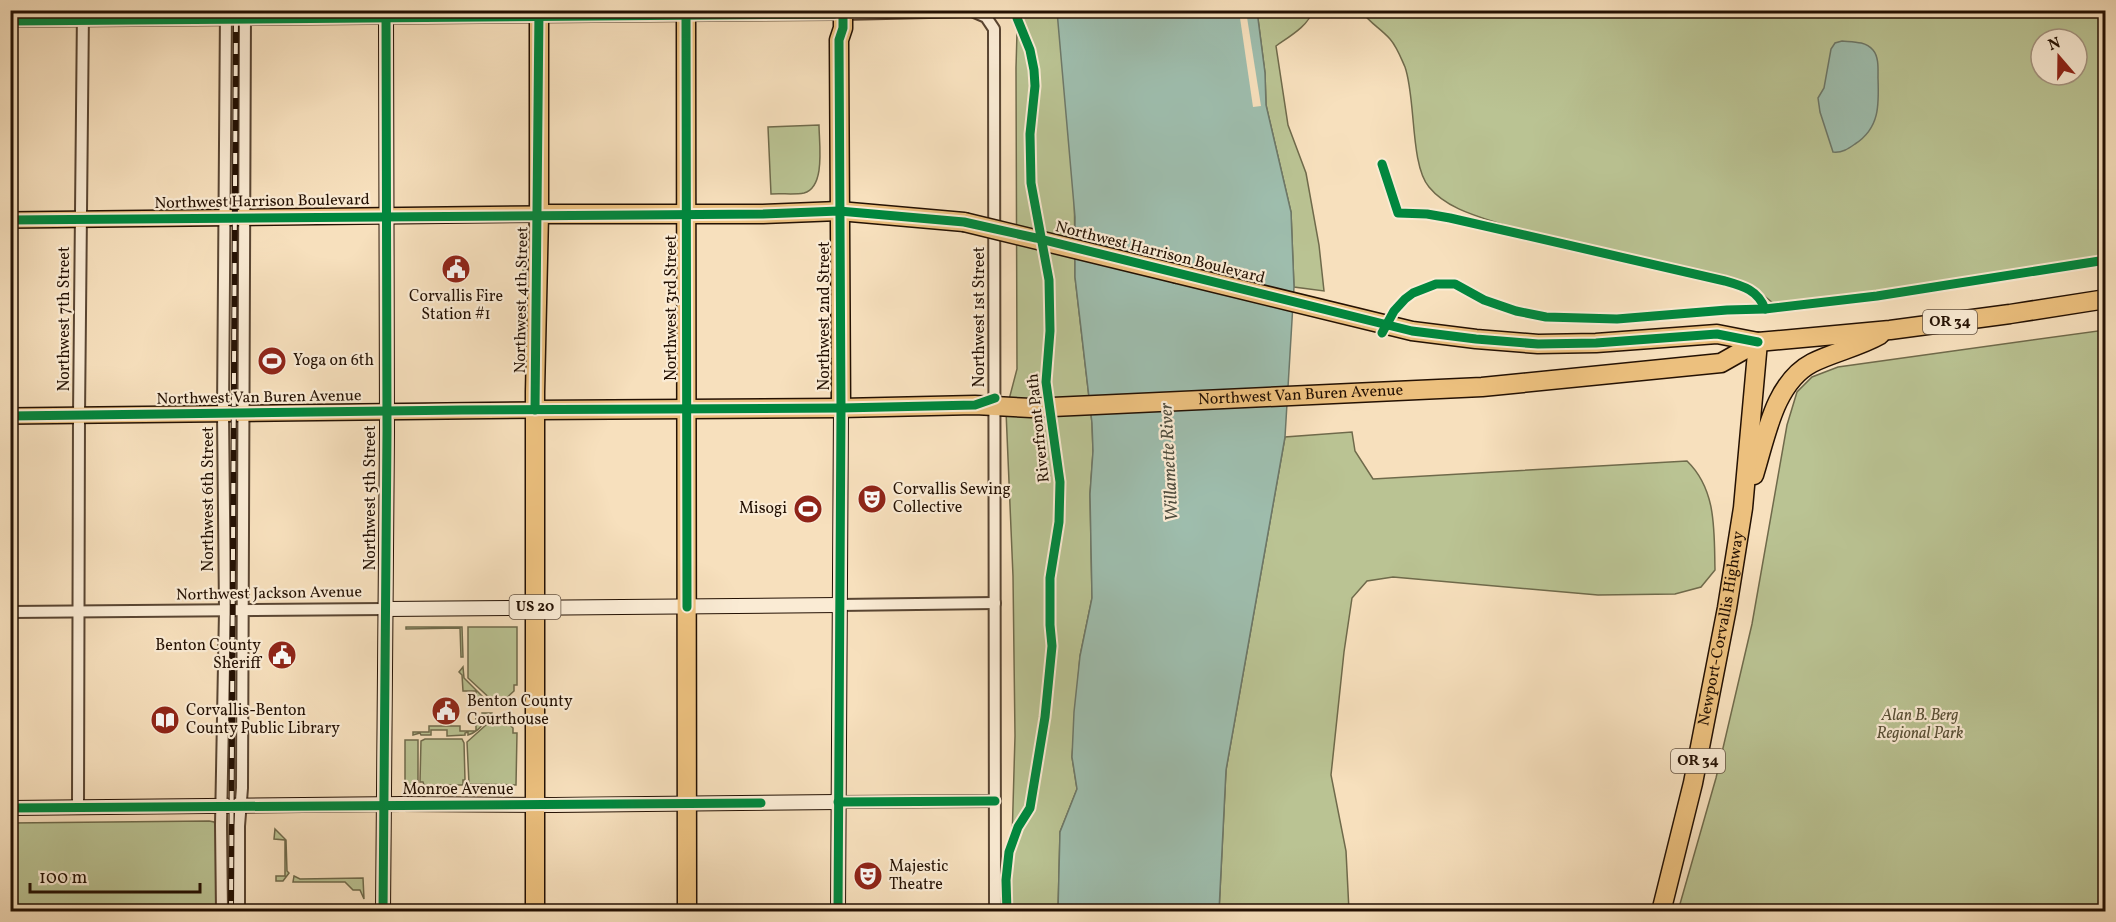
<svg xmlns="http://www.w3.org/2000/svg" width="2116" height="922" font-family="Vollkorn,serif">
	<style>
		.green { fill: #bac393; stroke: #6f6a4b; stroke-width: 1.5; fill-rule: evenodd }
		.water { fill: #9ebdad; stroke: #6d7869; stroke-width: 1.5 }
		.pier { fill: #f7e0bd }
		.lines { fill: none; stroke-linecap: round; stroke-linejoin: round }
		.street-casing { stroke: #594532; stroke-width: 14 }
		.secondary-casing { stroke: #241103; stroke-width: 16 }
		.primary-casing { stroke: #241103; stroke-width: 18 }
		.highway-casing { stroke: #241103; stroke-width: 21 }
		.street { stroke: #faebd4; stroke-width: 10 }
		.secondary { stroke: #faebd4; stroke-width: 14 }
		.primary { stroke: #ecc07e; stroke-width: 15 }
		.highway { stroke: #ecc07e; stroke-width: 18 }
		.rail-casing { stroke: #241103; stroke-width: 6 }
		.rail { stroke: #faebd4; stroke-width: 4; stroke-dasharray: 11; stroke-linecap: butt }
		.highway-bridge-casing { stroke: #241103; stroke-width: 21; stroke-linecap: butt }
		.highway-bridge { stroke: #ecc07e; stroke-width: 18 }
		.cycleway-casing { stroke: #faebd4; stroke-width: 13 }
		.cycleway { stroke: #00873e; stroke-width: 9 }
		.labels { text-anchor: middle; dominant-baseline: central; stroke-width: 4.5; stroke-linejoin: round; paint-order: stroke }
		.shield { fill: #faebd4; stroke: #645242; stroke-width: 1.5 }
		.shield-label { font-size: 15px; font-weight: bold; fill: #241103 }
		.street-label { font-size: 16px; fill: #241103; stroke: #faebd4 }
		.poi-label { font-size: 16px; fill: #241103; stroke: #faebd4; text-anchor: start }
		.park-label { font-size: 16px; font-style: italic; fill: #584f35; stroke: #faebd4 }
		.water-label { font-size: 18px; font-style: italic; fill: #4f4d3e; stroke: #faebd4 }
	</style>
	<rect width="100%" height="100%" fill="#f7e0bd"/>
	<filter id="stains"><feTurbulence type="fractalNoise" baseFrequency=".00333" numOctaves="4"/><feColorMatrix values="0 0 0 0 .2 0 0 0 0 .09 0 0 0 0 .02 0 0 0 .5 -.17"/></filter>
	<radialGradient id="worn" r=".72"><stop offset=".6" stop-color="#630" stop-opacity="0"/><stop offset="1" stop-color="#630" stop-opacity=".3"/></radialGradient>
	<g class="green">
		<path d="M 1022,11 L 1073,11 L 1075,277 L 1092,423 L 1093,452 L 1090,494 L 1092,598 L 1080,656 L 1072,757 L 1077,789 L 1060,832 L 1058,911 L 1010,911 L 1015,736 L 1013,576 L 1006,411 L 1017,369 L 1016,68 L 1017,32 L 1023,26 Z"/>
		<path d="M 1257,11 L 1312,11 C 1310,25 1287,38 1276,46 L 1288,125 L 1306,173 L 1319,245 L 1324,291 L 1294,287 L 1291,212 L 1266,105 L 1265,73 Z"/>
		<path d="M 1361,11 L 2105,11 L 2105,256 C 1995,275 1884,292 1773,303 L 1753,287 C 1669,270 1583,253 1501,224 C 1476,216 1446,208 1429,187 C 1410,165 1416,98 1405,67 C 1401,58 1397,47 1390,39 C 1380,28 1371,24 1361,11 ZM 2041,39 L 2077,39 L 2077,75 L 2041,75 Z"/>
		<path d="M 819,125 C 819,143 826,187 804,193 C 794,195 781,193 771,194 L 768,127 Z"/>
		<path d="M 523,234 L 527,235 L 527,269 L 523,275 Z"/>
		<path d="M 2105,330 L 2105,911 L 1678,911 L 1716,778 L 1752,624 L 1787,425 L 1797,392 L 1812,377 L 1838,367 Z"/>
		<path d="M 1352,432 L 1355,451 L 1373,479 L 1687,461 C 1717,490 1714,531 1715,570 L 1701,587 L 1675,594 L 1598,595 L 1393,577 L 1367,581 L 1352,598 L 1344,652 L 1331,775 L 1346,851 L 1349,911 L 1219,912 L 1226,770 L 1285,437 Z"/>
		<path d="M 406,627 L 462,627 L 463,657 L 461,657 L 460,628 L 406,629 Z"/>
		<path d="M 468,627 L 517,627 L 517,685 L 514,685 L 514,691 L 500,704 L 495,703 L 468,678 Z"/>
		<path d="M 463,667 L 464,678 L 492,706 L 476,704 L 476,691 L 463,691 L 462,675 L 459,672 Z"/>
		<path d="M 482,713 L 492,713 L 492,715 C 484,722 479,732 468,735 L 468,732 L 465,733 L 465,735 L 447,736 L 447,730 L 431,730 L 431,735 L 421,735 L 420,733 L 413,735 L 413,732 L 429,732 L 429,726 L 460,726 L 460,731 L 476,731 L 476,718 L 482,718 Z"/>
		<path d="M 496,716 L 501,717 L 513,728 L 513,733 L 517,733 L 516,785 L 469,784 L 467,742 Z"/>
		<path d="M 462,739 L 464,743 L 465,780 L 463,780 L 463,785 L 424,785 L 423,782 L 420,782 L 421,741 L 425,739 Z"/>
		<path d="M 405,740 L 418,740 L 418,782 L 415,782 L 415,785 L 405,785 Z"/>
		<path d="M 209,821 L 214,822 L 216,826 L 216,911 L 11,911 L 11,823 Z"/>
		<path d="M 275,829 L 286,840 L 287,871 L 289,873 L 283,881 L 276,881 L 276,876 L 285,876 L 285,840 L 274,839 Z"/>
		<path d="M 294,876 L 300,879 L 363,878 L 364,899 L 360,890 L 353,890 L 345,882 L 293,882 Z"/>
	</g>
	<g class="water">
		<path d="M 1057,11 L 1257,11 L 1265,73 L 1266,105 L 1291,212 L 1294,287 L 1285,437 L 1226,770 L 1219,911 L 1058,911 L 1060,832 L 1077,789 L 1072,757 L 1074,712 L 1080,656 L 1092,598 L 1090,494 L 1093,451 L 1092,423 L 1075,277 L 1075,217 Z"/>
		<path d="M 1842,41 C 1853,42 1865,41 1873,50 C 1879,57 1878,69 1878,78 C 1879,104 1880,128 1855,144 C 1848,149 1842,153 1833,152 L 1820,112 L 1818,98 L 1824,88 L 1831,49 L 1835,43 Z"/>
	</g>
	<path class="pier" d="M 1239,11 L 1246,11 L 1261,106 L 1253,107 Z"/>
	<g class="lines">
		<g class="street-casing">
			<g id="street">
				<path d="M 843,14 L 972,11 L 986,17 L 994,29 L 995,912"/>
				<path d="M 10,21 L 834,14"/>
				<path d="M 839,605 L 995,603"/>
				<path d="M 10,612 L 385,609"/>
				<path d="M 838,802 L 995,801"/>
				<path d="M 78,807 L 79,415 L 83,10"/>
				<path d="M 222,912 L 221,825 L 225,611 L 223,413 L 226,10"/>
				<path d="M 239,912 L 239,826 L 242,788 L 245,10"/>
			</g>
		</g>
		<g class="secondary-casing">
			<g id="secondary">
				<path d="M 385,609 L 839,605"/>
				<path d="M 10,808 L 402,804 L 554,805 L 838,802"/>
				<path d="M 383,912 L 387,431 L 386,10"/>
				<path d="M 838,912 L 841,408"/>
			</g>
		</g>
		<g class="primary-casing">
			<g id="primary">
				<path d="M 10,220 L 539,214"/>
				<path d="M 10,416 L 535,410"/>
			</g>
		</g>
		<g class="highway-casing">
			<g id="highway">
				<path d="M 686,10 L 687,912"/>
				<path d="M 539,214 L 763,214 L 839,211 L 964,222"/>
				<path d="M 1178,274 L 1412,331 L 1476,339 L 1538,344 L 1596,343 L 1717,334 L 1758,342 L 1890,330 L 2010,314 L 2106,299"/>
				<path d="M 841,408 L 839,40 L 843,28 L 843,10"/>
				<path id="s1" d="M 535,410 L 841,408 L 975,405 L 1031,408 L 1482,387 L 1721,363 L 1758,342"/>
				<path d="M 1754,475 C 1766,437 1774,383 1812,363 C 1834,352 1859,347 1880,335"/>
				<path d="M 535,912 L 535,392 L 539,214 L 539,10"/>
				<path id="s2" d="M 1661,912 L 1693,783 L 1727,608 L 1743,508 L 1758,342"/>
			</g>
		</g>
		<use href="#street" class="street"/>
		<use href="#secondary" class="secondary"/>
		<use href="#primary" class="primary"/>
		<use href="#highway" class="highway"/>
		<g class="rail-casing">
			<path id="rail" d="M 231,912 L 236,10"/>
		</g>
		<use href="#rail" class="rail"/>
		<g class="highway-bridge-casing">
			<path id="highway-bridge" d="M 964,222 L 1178,274"/>
		</g>
		<use href="#highway-bridge" class="highway-bridge"/>
		<g class="cycleway-casing">
			<g id="cycleway">
				<path d="M 686,10 L 687,607"/>
				<path d="M 10,21 L 834,14"/>
				<path d="M 1382,164 L 1398,213 L 1427,214 L 1450,218 L 1725,281 C 1743,286 1758,290 1765,309"/>
				<path d="M 10,220 L 763,214 L 839,211 L 964,222 L 1036,238 L 1412,331 L 1476,339 L 1538,344 L 1596,343 L 1717,334 L 1758,342"/>
				<path d="M 1382,333 L 1394,311 L 1405,299 L 1413,293 L 1436,284 L 1455,284 L 1484,300 L 1516,311 L 1546,317 L 1617,319 L 1727,310 L 1765,309 L 1877,296 L 2106,260"/>
				<path d="M 535,410 L 539,10"/>
				<path d="M 10,416 L 462,410 L 841,408 L 975,405 L 995,398"/>
				<path d="M 838,802 L 995,801"/>
				<path d="M 10,808 L 761,803"/>
				<path d="M 383,912 L 387,431 L 386,10"/>
				<path d="M 838,912 L 841,408 L 839,40 L 843,28 L 843,10"/>
				<path d="M 1007,912 L 1006,880 L 1009,852 L 1018,827 L 1030,808 L 1045,717 L 1052,646 L 1050,625 L 1050,578 L 1059,522 L 1060,482 L 1046,382 L 1050,331 L 1049,280 L 1031,183 L 1030,134 L 1035,86 L 1034,70 L 1030,50 L 1017,18 L 1016,10"/>
			</g>
		</g>
		<use href="#cycleway" class="cycleway"/>
	</g>
	<defs>
		<g id="civic-disc" transform="scale(1.5)"><circle r="9.5" fill="#8f2418" stroke="#faebd4"/><path d="M-.6-6.5H3V-4.5H.6V-3L4-1V1h2V6H-6V1h2V-1L-.6-3ZM-1.2 2.5V6h2.4V2.5Z" fill="#fff"/></g>
		<g id="stadium-disc" transform="scale(1.5)"><circle r="9.5" fill="#8f2418" stroke="#faebd4"/><path d="M0-5a6.5 5 0 1 0 0 10a6.5 5 0 1 0 0-10ZM-3.5-1.8h7v3.6h-7Z" fill="#fff"/></g>
		<g id="theatre-disc" transform="scale(1.5)"><circle r="9.5" fill="#8f2418" stroke="#faebd4"/><path d="M-5-5.5Q0-4 5-5.5V0Q5 5 0 6Q-5 5-5 0ZM-3.3-2.5H-1v1.5H-3.3ZM1-2.5H3.3v1.5H1ZM-2.8 1Q0 5.5 2.8 1Z" fill="#fff"/></g>
		<g id="library-disc" transform="scale(1.5)"><circle r="9.5" fill="#8f2418" stroke="#faebd4"/><path d="M-6-4Q-3-5.5-.7-3.5V5Q-3 3-6 4ZM6-4Q3-5.5 .7-3.5V5Q3 3 6 4Z" fill="#fff"/></g>
	</defs>
	<g fill-rule="evenodd">
		<use href="#civic-disc" x="456" y="269"/>
		<use href="#stadium-disc" x="272" y="361"/>
		<use href="#theatre-disc" x="872" y="499"/>
		<use href="#stadium-disc" x="808" y="509"/>
		<use href="#civic-disc" x="282" y="655"/>
		<use href="#civic-disc" x="446" y="711"/>
		<use href="#library-disc" x="165" y="720"/>
		<use href="#theatre-disc" x="868" y="876"/>
	</g>
	<g class="labels">
		<g class="shield">
			<rect x="1923" y="310" width="54" height="24" rx="4.5"/>
			<rect x="509.5" y="595" width="51" height="24" rx="4.5"/>
			<rect x="1671" y="749" width="54" height="24" rx="4.5"/>
		</g>
		<g class="shield-label">
			<text x="1950" y="322">OR 34</text>
			<text x="535" y="607">US 20</text>
			<text x="1698" y="761">OR 34</text>
		</g>
		<g class="street-label">
			<text transform="translate(262 202) rotate(-1)">Northwest Harrison Boulevard</text>
			<text transform="translate(1160 253) rotate(14)">Northwest Harrison Boulevard</text>
			<text transform="translate(522 300) rotate(-89)">Northwest 4th Street</text>
			<text transform="translate(672 308) rotate(-90)">Northwest 3rd Street</text>
			<text transform="translate(825 316) rotate(-90)">Northwest 2nd Street</text>
			<text transform="translate(980 317) rotate(-90)">Northwest 1st Street</text>
			<text transform="translate(65 319) rotate(-90)">Northwest 7th Street</text>
			<text stroke="none"><textPath href="#s1" startOffset="766">Northwest Van Buren Avenue</textPath></text>
			<text transform="translate(259 398) rotate(-1)">Northwest Van Buren Avenue</text>
			<text transform="translate(1039 428) rotate(-96)">Riverfront Path</text>
			<text transform="translate(371 498) rotate(-90)">Northwest 5th Street</text>
			<text transform="translate(209 499) rotate(-90)">Northwest 6th Street</text>
			<text transform="translate(269 594) rotate(-1)">Northwest Jackson Avenue</text>
			<text stroke="none"><textPath href="#s2" startOffset="290">Newport-Corvallis Highway</textPath></text>
			<text x="458" y="790">Monroe Avenue</text>
		</g>
		<g class="poi-label">
			<text x="456" y="297" text-anchor="middle">Corvallis Fire<tspan x="456" dy="18">Station #1</tspan></text>
			<text x="293" y="361">Yoga on 6th</text>
			<text x="893" y="490">Corvallis Sewing<tspan x="893" dy="18">Collective</tspan></text>
			<text x="787" y="509" text-anchor="end">Misogi</text>
			<text x="261" y="646" text-anchor="end">Benton County<tspan x="261" dy="18">Sheriff</tspan></text>
			<text x="467" y="702">Benton County<tspan x="467" dy="18">Courthouse</tspan></text>
			<text x="186" y="711">Corvallis-Benton<tspan x="186" dy="18">County Public Library</tspan></text>
			<text x="889" y="867">Majestic<tspan x="889" dy="18">Theatre</tspan></text>
		</g>
		<g class="park-label">
			<text x="1920" y="716">Alan B. Berg<tspan x="1920" dy="18">Regional Park</tspan></text>
		</g>
		<g class="water-label">
			<text transform="translate(1170 462) rotate(-93)">Willamette River</text>
		</g>
	</g>
	<rect width="2116" height="922" fill="none" stroke="#f7e0bd" stroke-width="36"/>
	<rect x="12" y="12" width="2092" height="898" fill="none" stroke="#241103" stroke-width="3"/>
	<rect x="18" y="18" width="2080" height="886" fill="none" stroke="#241103" stroke-width="1.5"/>
	<g transform="translate(2059 57) rotate(340)"><circle r="28" fill="#faebd4" stroke="#a49480" stroke-width="1.5"/>
	<path d="M0-4.5L10 22L0 15L-10 22Z" fill="#8f2418"/>
	<text y="-9" font-size="16" font-weight="bold" text-anchor="middle" fill="#241103">N</text>
	</g>
	<path d="M30 883v9h170v-9" fill="none" stroke="#241103" stroke-width="3"/>
	<text x="39" y="883" font-size="18" fill="#241103" stroke="#faebd4" stroke-width="4.5" paint-order="stroke">100 m</text>
	<rect width="100%" height="100%" filter="url(#stains)"/>
	<rect width="100%" height="100%" fill="url(#worn)"/>
</svg>
